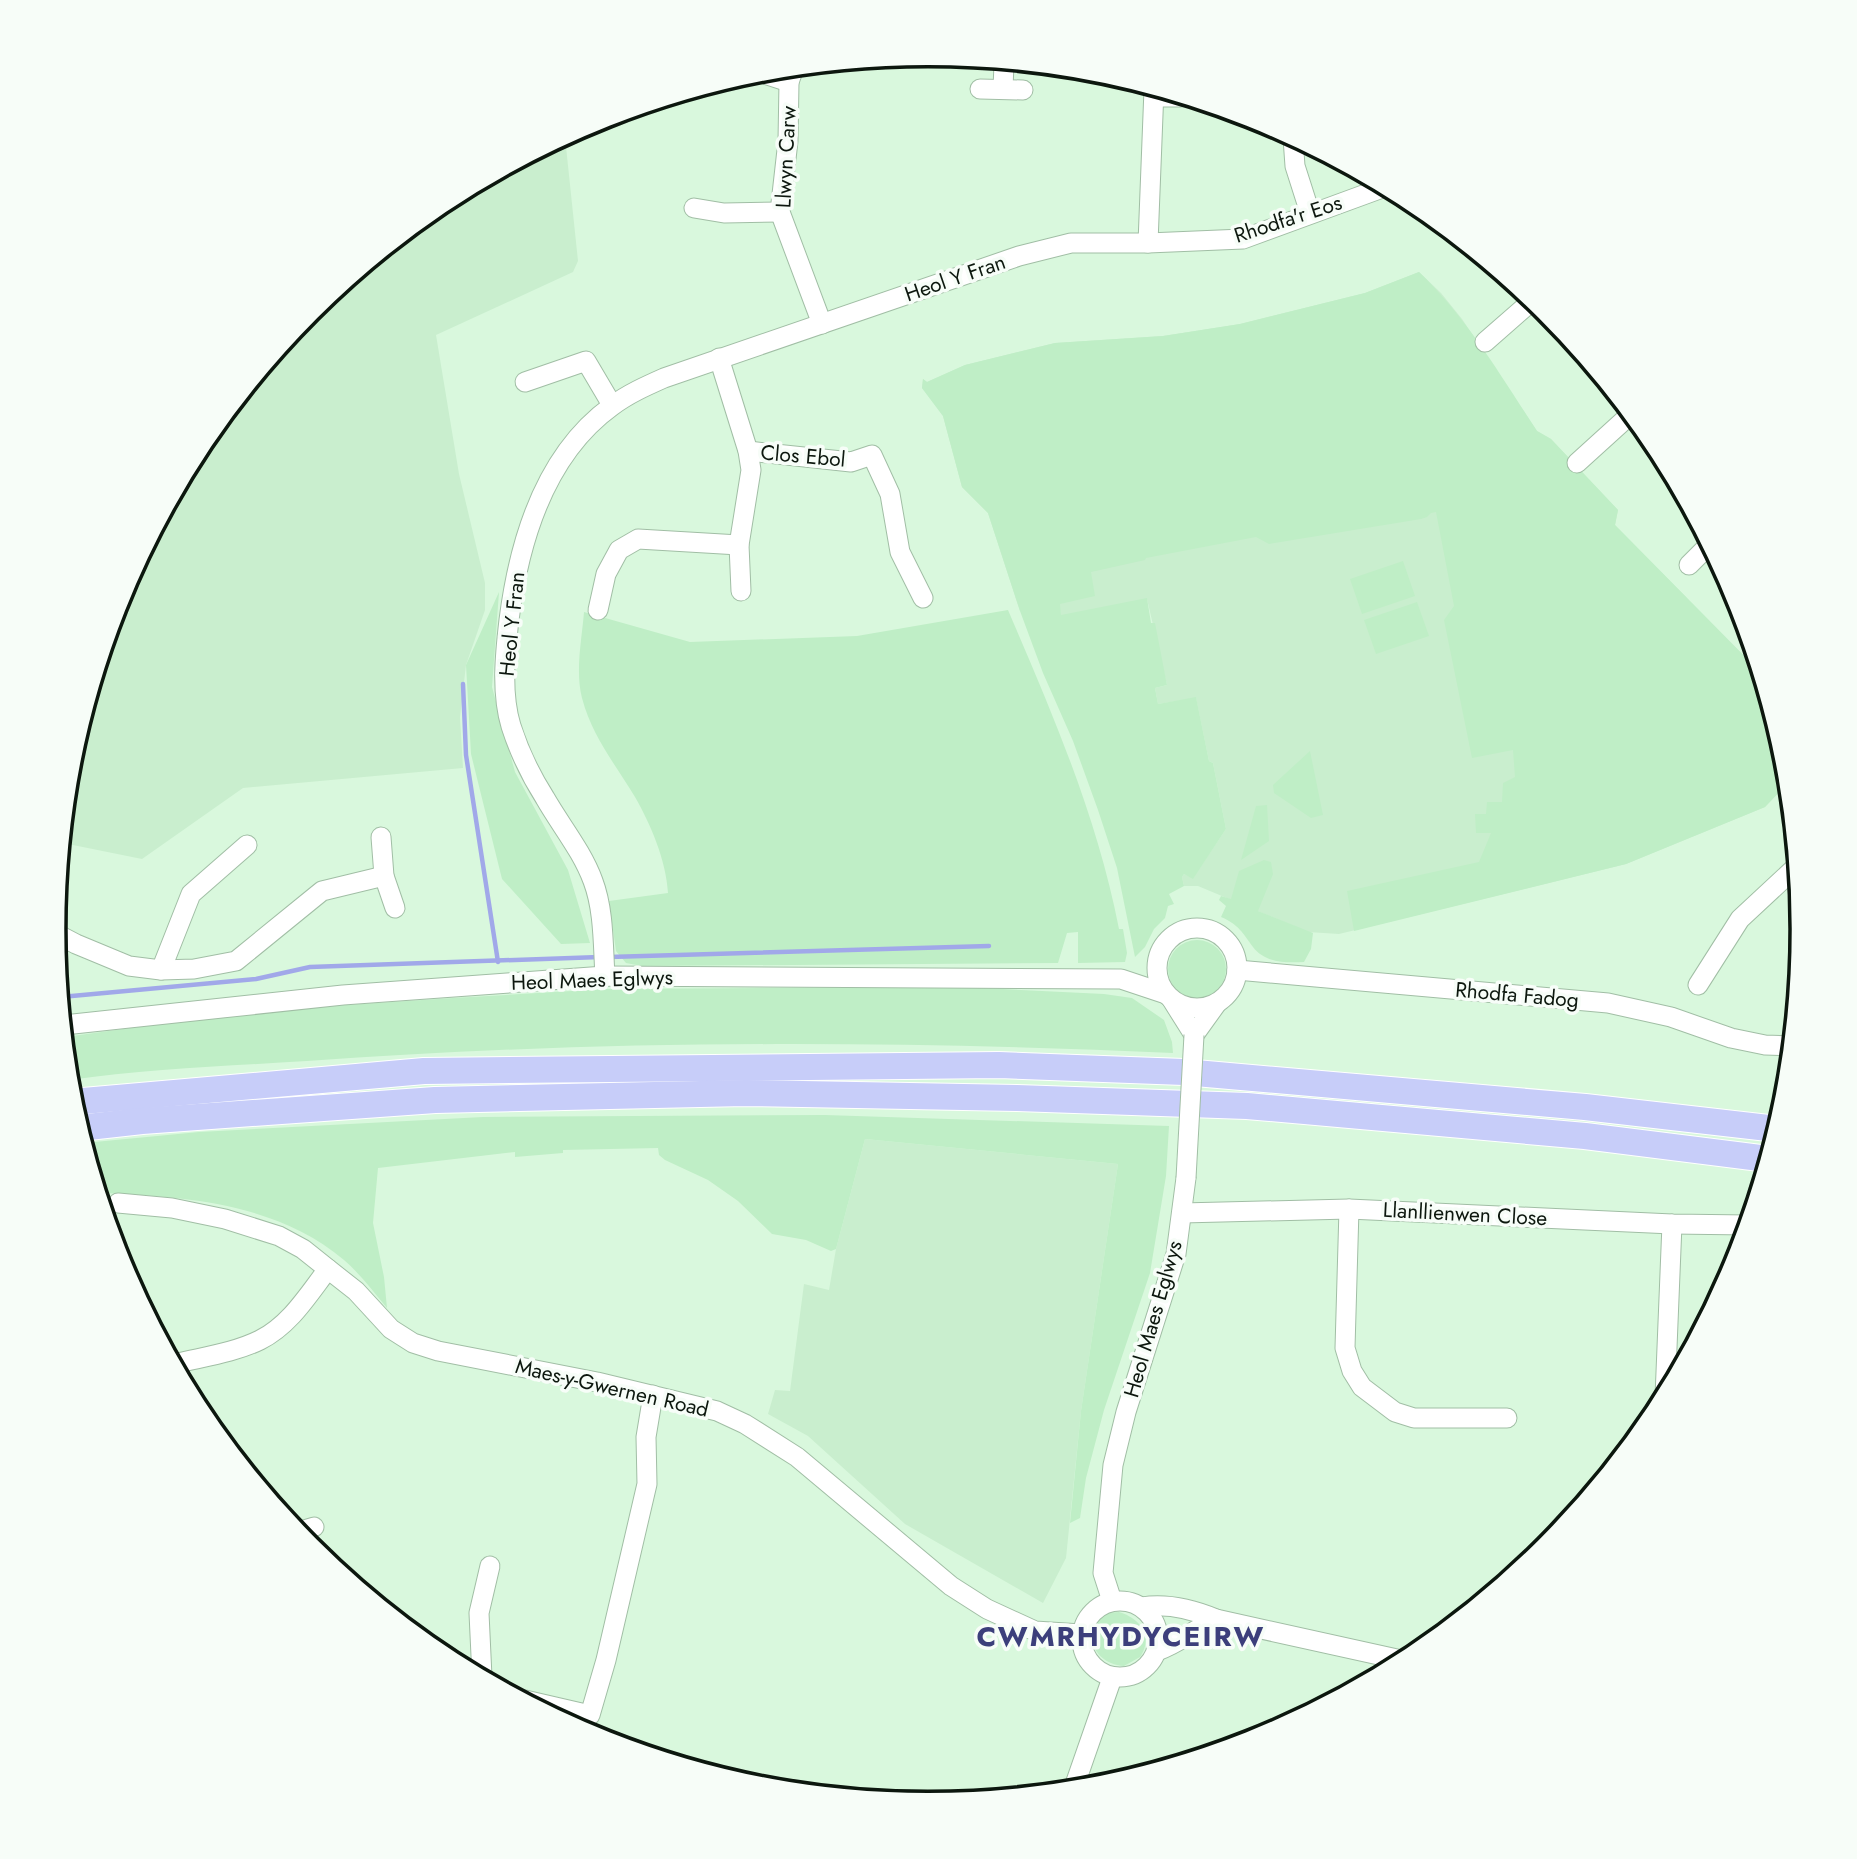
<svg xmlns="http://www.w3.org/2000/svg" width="1857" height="1859" font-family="Jost,sans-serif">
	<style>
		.built { fill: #c9eece }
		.green { fill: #bfeec6 }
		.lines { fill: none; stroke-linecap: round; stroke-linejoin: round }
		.stream { stroke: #a1a8e9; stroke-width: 4.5 }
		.minor-casing { stroke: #a1bea5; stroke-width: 21 }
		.highway-casing { stroke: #fff; stroke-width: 28 }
		.minor { stroke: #fff; stroke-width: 19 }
		.highway { stroke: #c7cdf9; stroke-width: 26 }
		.minor-bridge-casing { stroke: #a1bea5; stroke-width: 21; stroke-linecap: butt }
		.minor-bridge { stroke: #fff; stroke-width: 19 }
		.labels { text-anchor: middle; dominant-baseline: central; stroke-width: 7; stroke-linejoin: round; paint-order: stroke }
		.street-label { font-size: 21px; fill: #0c170e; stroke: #f7fdf8 }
		.district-label { font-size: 28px; font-weight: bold; letter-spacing: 2px; fill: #3c3f7b; stroke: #f7fdf8 }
		.rim { fill: none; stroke: #0c170e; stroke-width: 3.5 }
	</style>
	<rect width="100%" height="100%" fill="#d9f8dd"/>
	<g class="built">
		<path d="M 565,137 L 578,261 L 573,272 L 436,335 L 459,474 L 485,583 L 485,610 L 466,665 L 460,717 L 463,768 L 243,788 L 142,859 L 63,843 L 71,759 L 121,595 L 202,443 L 311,311 L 443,202 Z"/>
		<path d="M 1419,272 L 1441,293 L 1462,319 L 1537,431 L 1551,439 L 1618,510 L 1615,525 L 1760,672 L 1786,759 L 1788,783 L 1765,807 L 1626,864 L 1339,934 L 1308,932 L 1198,886 L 1184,886 L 1182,877 L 1184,874 L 1193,878 L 1226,829 L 1213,763 L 1209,761 L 1196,698 L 1158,704 L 1155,688 L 1167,685 L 1147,599 L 1061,616 L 1059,604 L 1020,611 L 988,513 L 962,487 L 943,416 L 922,388 L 923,379 L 927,382 L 965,365 L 1055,343 L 1163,336 L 1240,324 L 1365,293 Z"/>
		<path d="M 865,1139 L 1118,1164 L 1081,1411 L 1066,1558 L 1043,1603 L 905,1524 L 808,1436 L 768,1414 L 775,1390 L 790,1391 L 804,1284 L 829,1290 L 836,1249 Z"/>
	</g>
	<g class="green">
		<path d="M 1419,272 C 1467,318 1501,376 1537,431 L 1551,439 L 1618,510 L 1615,525 L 1760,672 L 1786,759 L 1788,783 L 1765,807 L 1626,864 L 1354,931 L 1347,891 L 1479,862 L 1491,833 L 1476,833 L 1475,814 L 1486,814 L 1487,802 L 1502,802 L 1503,783 L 1515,777 L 1513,750 L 1472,758 L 1444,620 L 1454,606 L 1436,512 L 1431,513 L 1427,517 L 1421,519 L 1269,544 L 1256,537 L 1146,558 L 1145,560 L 1091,572 L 1095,596 L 1060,604 L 1061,615 L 1147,598 L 1151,623 L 1155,623 L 1167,685 L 1155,688 L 1158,704 L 1196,697 L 1209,761 L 1213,763 L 1226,829 L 1193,879 L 1184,874 L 1182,877 L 1184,886 L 1169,894 L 1174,904 L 1168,906 L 1165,918 L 1154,929 L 1145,947 L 1135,957 L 1117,868 L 1098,810 L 1073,741 L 1043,673 L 1020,611 L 988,513 L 962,487 L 943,416 L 922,388 L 923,379 L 927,382 L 965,365 L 1055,343 L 1163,336 L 1240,324 L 1365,293 Z"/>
		<path d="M 1403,561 L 1415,596 L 1362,614 L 1350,579 Z"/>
		<path d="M 499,592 L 492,687 L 515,772 L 568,870 L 590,943 L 561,944 L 502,879 L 471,754 L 466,665 Z"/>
		<path d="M 1417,602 L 1429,636 L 1376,654 L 1364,620 Z"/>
		<path d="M 1008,610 C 1053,715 1097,816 1119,929 L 1123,929 L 1127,953 L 1125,962 L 1078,963 L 1078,932 L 1067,933 L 1058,963 L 642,966 L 626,963 L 616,951 L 609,901 L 668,893 C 666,860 651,825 635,797 C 615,764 592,736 582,698 C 575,671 582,638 584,612 L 690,642 L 857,636 Z"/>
		<path d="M 1310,751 L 1323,815 L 1311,818 L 1274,793 L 1273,785 Z"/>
		<path d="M 1267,805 L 1269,841 L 1241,860 L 1256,806 Z"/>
		<path d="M 1264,860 L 1271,862 L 1273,874 L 1258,911 L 1313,933 L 1311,949 L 1304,962 C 1286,963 1265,963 1253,947 C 1243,933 1238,924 1221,917 L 1226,906 L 1219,900 L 1221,896 L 1231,899 L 1239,871 Z"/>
		<circle cx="1197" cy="969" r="29"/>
		<path d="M 962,987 L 1104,994 L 1132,998 L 1164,1020 L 1172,1042 L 1173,1053 C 884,1040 595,1040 307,1061 C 228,1066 148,1069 69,1080 L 65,1037 L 254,1011 L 453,998 L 606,989 Z"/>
		<path d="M 825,1115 L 1169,1126 L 1166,1176 L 1150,1273 L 1104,1410 L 1086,1478 L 1080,1518 L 1070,1523 L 1081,1411 L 1118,1164 L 865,1139 L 836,1249 L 831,1251 L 806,1240 L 772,1234 L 738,1201 L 708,1180 L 665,1160 L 659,1155 L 658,1148 L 563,1150 L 563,1153 L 515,1157 L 515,1152 L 378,1168 L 373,1223 L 384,1277 L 387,1308 C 373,1291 360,1274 344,1260 C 277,1203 183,1196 99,1193 L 84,1143 L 199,1132 L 483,1117 Z"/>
		<path d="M 1119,1612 C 1140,1618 1154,1637 1140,1657 L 1124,1666 C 1085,1664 1078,1612 1119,1612 Z"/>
	</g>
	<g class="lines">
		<g class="stream">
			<path d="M 463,684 L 466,755 L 498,962"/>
			<path d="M 609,957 L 989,946"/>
			<path d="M 61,997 L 256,979 L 310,967 L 600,957"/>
		</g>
		<g class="minor-casing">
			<g id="minor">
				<path d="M 794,68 L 789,82 L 788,141 L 780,212 L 822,324"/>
				<path d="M 758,72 L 789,82"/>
				<path d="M 980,89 L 1023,90"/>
				<path d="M 1003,89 L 1004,63"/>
				<path d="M 1155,97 L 1180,97"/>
				<path d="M 1293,138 L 1295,166 L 1310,213"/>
				<path d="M 694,208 L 724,213 L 780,212"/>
				<path d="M 1148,243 L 1154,89"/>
				<path d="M 1485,342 L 1533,300"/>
				<path d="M 719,358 L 748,451 L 751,470 L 739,545 L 741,591"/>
				<path d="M 525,382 L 586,361 L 612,405"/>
				<path d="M 748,451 L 851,462 L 872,455 L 890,494 L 900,552 L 923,598"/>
				<path d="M 1577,463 L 1631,414"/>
				<path d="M 1689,565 L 1709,545"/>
				<path d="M 598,610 L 606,574 L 619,550 L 638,539 L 739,545"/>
				<path d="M 381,837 L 384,876 L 395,908"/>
				<circle cx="1197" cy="968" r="40"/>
				<path d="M 55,933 L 76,944 L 129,966 L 161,970 L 194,969 L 236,961 L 322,891 L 384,876"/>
				<path d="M 161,970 L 191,894 L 247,845"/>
				<path d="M 1237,970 L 1608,1003 L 1671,1017 L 1731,1038 L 1765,1045 L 1791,1046"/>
				<path d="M 605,976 C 603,945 604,910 593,881 C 582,851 561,826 545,798 C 531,776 519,751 511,726 C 501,693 505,654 509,620 C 519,541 544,455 612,406 C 628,394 646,386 664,378 L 1019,256 L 1071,243 L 1148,243 L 1243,239 L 1385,187"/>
				<path d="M 1698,985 L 1740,919 L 1797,866"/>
				<path d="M 1172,1000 L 1194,1035 L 1217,1003"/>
				<path d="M 64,1025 L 343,995 L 605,976 L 1121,979 L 1166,994"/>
				<path d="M 118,1203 L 172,1208 L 225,1219 L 279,1236 L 303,1249 L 328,1269 L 356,1291 L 391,1329 L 413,1343 L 438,1351 L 597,1382 L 717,1411 L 745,1424 L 797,1457 L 951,1586 L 987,1609 L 1035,1631 L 1081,1634"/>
				<path d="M 1349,1209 L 1345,1348 L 1352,1371 L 1362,1387 L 1395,1412 L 1414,1418 L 1507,1418"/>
				<path d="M 1182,1213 L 1349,1209 L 1672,1224 L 1748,1225"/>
				<path d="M 174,1364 C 202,1357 234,1353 260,1340 C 290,1325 308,1295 328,1269"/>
				<path d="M 1665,1397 L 1672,1224"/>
				<path d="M 297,1532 L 314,1527"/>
				<circle cx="1120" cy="1639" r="38"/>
				<path d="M 1112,1601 L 1103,1573 L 1113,1465 L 1126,1412 L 1176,1254 L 1186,1178"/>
				<path d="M 1142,1607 C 1167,1603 1192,1609 1216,1619 L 1406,1661"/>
				<path d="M 1157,1651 C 1178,1644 1195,1629 1216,1619"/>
				<path d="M 482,1677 L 479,1613 L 490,1566"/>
				<path d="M 525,1700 L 590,1715 L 606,1660 L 647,1484 L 646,1437 L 653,1395"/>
				<path d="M 1073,1790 L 1112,1678"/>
			</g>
		</g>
		<g class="highway-casing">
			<g id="highway">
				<path d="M 72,1102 L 424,1071 L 999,1065 L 1184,1072 L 1585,1107 L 1777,1129"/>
				<path d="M 79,1128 L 142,1121 L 435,1100 L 745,1093 L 1017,1098 L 1247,1106 L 1585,1136 L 1768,1159"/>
			</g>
		</g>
		<use href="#minor" class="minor"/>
		<use href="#highway" class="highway"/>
		<g class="minor-bridge-casing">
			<path id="minor-bridge" d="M 1186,1178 L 1194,1035"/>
		</g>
		<use href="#minor-bridge" class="minor-bridge"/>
	</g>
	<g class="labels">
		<g class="street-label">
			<text transform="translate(786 157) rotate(-87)">Llwyn Carw</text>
			<text transform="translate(1288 219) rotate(-18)">Rhodfa'r Eos</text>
			<text transform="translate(955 278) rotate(-19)">Heol Y Fran</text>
			<text transform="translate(803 456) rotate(5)">Clos Ebol</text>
			<text transform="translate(512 624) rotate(-84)">Heol Y Fran</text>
			<text transform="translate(592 980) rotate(-2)">Heol Maes Eglwys</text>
			<text transform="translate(1517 995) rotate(5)">Rhodfa Fadog</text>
			<text transform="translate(1465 1214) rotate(3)">Llanllienwen Close</text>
			<text transform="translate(1153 1319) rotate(-74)">Heol Maes Eglwys</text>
			<text transform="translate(612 1388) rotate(13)">Maes-y-Gwernen Road</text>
		</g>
		<g class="district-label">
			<text x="1121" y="1636">CWMRHYDYCEIRW</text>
		</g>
	</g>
	<path d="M0 0H1857V1859H0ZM66 929a862 862 0 1 1 1724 0a862 862 0 1 1-1724 0Z" fill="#f7fdf8" fill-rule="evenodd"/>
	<path class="rim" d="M66 929a862 862 0 1 1 1724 0a862 862 0 1 1-1724 0Z"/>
</svg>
